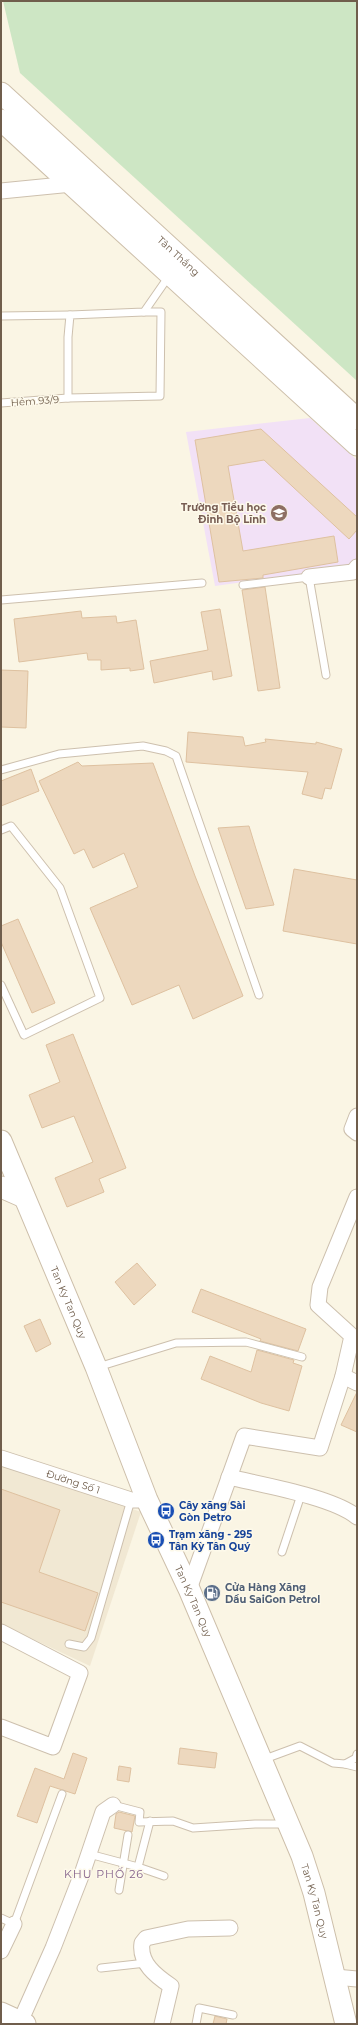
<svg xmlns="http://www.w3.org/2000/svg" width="358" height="2025" font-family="Montserrat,sans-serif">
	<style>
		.residential { fill: #f1e8d3 }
		.education { fill: #f2e1f6 }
		.green { fill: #cde6c4 }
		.building { fill: #edd8be; stroke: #dec1a0 }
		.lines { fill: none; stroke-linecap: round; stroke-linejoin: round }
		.lane-casing { stroke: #cdc0ae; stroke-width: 9 }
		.street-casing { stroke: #cdc0ae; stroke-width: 17 }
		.secondary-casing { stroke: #cdbfaa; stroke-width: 23 }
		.lane { stroke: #fff; stroke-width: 7 }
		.street { stroke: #fff; stroke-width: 15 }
		.secondary { stroke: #fff; stroke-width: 21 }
		.labels { text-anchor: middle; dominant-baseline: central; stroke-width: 3; stroke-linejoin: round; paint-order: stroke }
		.street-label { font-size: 10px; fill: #705e4c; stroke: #fdf9ea }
		.education-label { font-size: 10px; font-weight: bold; fill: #785e54; stroke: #fdf9ea; text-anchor: end }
		.transit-label { font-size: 10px; font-weight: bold; fill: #164399; stroke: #fdf9ea; text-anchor: start }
		.service-label { font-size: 10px; font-weight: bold; fill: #4e5e75; stroke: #fdf9ea; text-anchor: start }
		.neighbourhood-label { font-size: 11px; letter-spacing: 1px; fill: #85648c; stroke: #fdf9ea }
	</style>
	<rect width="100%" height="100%" fill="#faf5e4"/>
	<path class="residential" d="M 1,1463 L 141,1512 L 90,1666 L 1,1624 Z"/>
	<path class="education" d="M 310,418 L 357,460 L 357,566 L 215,586 L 186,432 Z"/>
	<path class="green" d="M 3,1 L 357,1 L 357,381 L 20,73 Z"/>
	<g class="building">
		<path d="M 261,429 L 357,517 L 357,530 L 349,539 L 264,460 L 228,466 L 243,551 L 334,536 L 338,562 L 263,575 L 263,578 L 219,582 L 195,440 Z"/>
		<path d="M 265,587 L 280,688 L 258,691 L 242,590 Z"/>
		<path d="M 220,609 L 232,676 L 213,680 L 212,671 L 154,683 L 150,661 L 208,650 L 201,612 Z"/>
		<path d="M 81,611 L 82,618 L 116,616 L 117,623 L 136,620 L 144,669 L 130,671 L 130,668 L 101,670 L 101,660 L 88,660 L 87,653 L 19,662 L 14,619 Z"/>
		<path d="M 1,670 L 28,671 L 26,728 L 1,727 Z"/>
		<path d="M 188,732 L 243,737 L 245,746 L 266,742 L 265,739 L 316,744 L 316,742 L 342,749 L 331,789 L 325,788 L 322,799 L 302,794 L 308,772 L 186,762 Z"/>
		<path d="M 78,762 L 82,766 L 153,763 L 195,876 L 243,996 L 193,1019 L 179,985 L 132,1005 L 90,908 L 138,887 L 124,853 L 93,868 L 84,849 L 74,854 L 39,781 Z"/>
		<path d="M 31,769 L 39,791 L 1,806 L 1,781 Z"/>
		<path d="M 249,826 L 256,849 L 274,905 L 246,909 L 218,828 Z"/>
		<path d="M 294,869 L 357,880 L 357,944 L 283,931 Z"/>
		<path d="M 18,919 L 55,1003 L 32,1013 L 1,942 L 1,926 Z"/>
		<path d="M 73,1034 L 126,1168 L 99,1179 L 104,1192 L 67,1207 L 55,1178 L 93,1162 L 74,1116 L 42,1128 L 29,1095 L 60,1082 L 46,1045 Z"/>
		<path d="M 137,1263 L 156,1285 L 134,1305 L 115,1282 Z"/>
		<path d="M 201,1289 L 306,1329 L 298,1351 L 260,1341 L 261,1339 L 192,1312 Z"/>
		<path d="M 40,1319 L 51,1344 L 36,1352 L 24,1326 Z"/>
		<path d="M 257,1350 L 294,1360 L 293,1363 L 302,1366 L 289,1411 L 261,1403 L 201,1379 L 210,1356 L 251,1372 Z"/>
		<path d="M 357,1392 L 357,1432 L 341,1425 Z"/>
		<path d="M 1,1489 L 60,1510 L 39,1572 L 98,1593 L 85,1631 L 1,1602 Z"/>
		<path d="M 180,1748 L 217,1753 L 215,1768 L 178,1764 Z"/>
		<path d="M 73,1753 L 87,1758 L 75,1794 L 50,1786 L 37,1823 L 17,1816 L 35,1768 L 64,1779 Z"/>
		<path d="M 119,1766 L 131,1768 L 129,1782 L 117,1780 Z"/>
		<path d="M 119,1812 L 135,1816 L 132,1832 L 114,1828 L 116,1814 Z"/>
		<path d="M 215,2016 L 227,2019 L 226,2024 L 213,2024 Z"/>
	</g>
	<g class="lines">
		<g class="lane-casing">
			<g id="lane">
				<path d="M 1,316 L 70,315"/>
				<path d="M 68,398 L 68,337 L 70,315 L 144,312 L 169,276"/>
				<path d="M 1,403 L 68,398 L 160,396 L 161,312 L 144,312"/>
				<path d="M 243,585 L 309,577 L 326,675"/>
				<path d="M 1,600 L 202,583"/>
				<path d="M 1,770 L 59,754 L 143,746 L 166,751 L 176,756 L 259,995"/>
				<path d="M 1,830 L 11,826 L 60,888 L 100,998 L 24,1035 L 1,985"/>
				<path d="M 98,1367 L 176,1343 L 246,1342 L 302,1357"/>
				<path d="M 282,1552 L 301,1495"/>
				<path d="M 69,1644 L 84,1647 L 91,1638 L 131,1500"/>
				<path d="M 262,1760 L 300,1746 L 333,1763 L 345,1764 L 356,1758 L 357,1754"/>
				<path d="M 345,1764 L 357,1767"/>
				<path d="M 113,1805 L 140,1812 L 139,1822 L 173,1821 L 193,1828 L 255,1824 L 286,1824"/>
				<path d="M 150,1821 L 138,1867 L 164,1876"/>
				<path d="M 89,1854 L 138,1867"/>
				<path d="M 119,1890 L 128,1835"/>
				<path d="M 1,1918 L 14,1924 L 62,1794"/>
				<path d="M 101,1968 L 146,1963"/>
				<path d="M 196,2024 L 199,2008 L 233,2015"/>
			</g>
		</g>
		<g class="street-casing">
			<g id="street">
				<path d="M 1,191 L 72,184"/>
				<path d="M 309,577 L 353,572 L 357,567"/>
				<path d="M 357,1116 L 352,1129 L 357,1133"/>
				<path d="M 343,1376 L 357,1383"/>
				<path id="s1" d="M 1,1458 L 131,1500 L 147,1500"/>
				<path d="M 229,1477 C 262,1485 333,1497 357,1517"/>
				<path d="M 189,1589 L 244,1436 L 320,1448 L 343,1376 L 352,1336 L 318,1305 L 320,1287 L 357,1197"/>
				<path d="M 1,1632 L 80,1673 L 53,1747 L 1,1727"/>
				<path d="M 1,1951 L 14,1924"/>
				<path d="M 335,1977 L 357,1979"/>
				<path d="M 20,2022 L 53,1948 L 83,1871 L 103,1812 L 113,1805"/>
				<path d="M 162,2024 L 171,1986 C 156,1976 139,1963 142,1943 L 146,1938 L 188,1929 L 230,1928"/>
			</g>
		</g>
		<g class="secondary-casing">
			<g id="secondary">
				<path id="s2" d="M 1,93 L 357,419"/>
				<path d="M 1,120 L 357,445"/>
				<path id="s3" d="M 1,1141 L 96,1367 L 147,1500 L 189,1589 L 302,1856 L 314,1893 L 346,2024"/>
				<path d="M 1,1187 L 24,1197"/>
				<path d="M 1,2013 L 25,2024"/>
			</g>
		</g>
		<use href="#lane" class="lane"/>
		<use href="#street" class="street"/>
		<use href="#secondary" class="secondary"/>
	</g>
	<defs>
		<g id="school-disc" transform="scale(0.9)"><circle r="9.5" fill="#8d6e63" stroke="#fdf9ea"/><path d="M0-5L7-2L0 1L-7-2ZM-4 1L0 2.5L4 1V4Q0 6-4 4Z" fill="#fff"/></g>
		<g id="bus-disc" transform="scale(0.9)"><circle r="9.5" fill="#1a4fb4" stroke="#fdf9ea"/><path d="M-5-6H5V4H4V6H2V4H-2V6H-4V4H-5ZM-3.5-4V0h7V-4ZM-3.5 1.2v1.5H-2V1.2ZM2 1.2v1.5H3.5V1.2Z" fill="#fff"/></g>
		<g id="fuel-disc" transform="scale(0.9)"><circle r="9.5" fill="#5c6f8a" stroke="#fdf9ea"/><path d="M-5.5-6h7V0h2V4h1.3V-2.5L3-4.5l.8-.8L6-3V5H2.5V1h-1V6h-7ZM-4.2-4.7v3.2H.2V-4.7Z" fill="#fff"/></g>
	</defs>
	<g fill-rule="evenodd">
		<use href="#school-disc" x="279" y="513"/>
		<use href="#bus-disc" x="166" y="1511"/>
		<use href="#bus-disc" x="156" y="1540"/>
		<use href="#fuel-disc" x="212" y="1593"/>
	</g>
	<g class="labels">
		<g class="street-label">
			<text stroke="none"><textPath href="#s2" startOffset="241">Tân Thắng</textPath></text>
			<text transform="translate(35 401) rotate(-4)">Hẻm 93/9</text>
			<text stroke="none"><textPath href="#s3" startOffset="175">Tan Ky Tan Quy</textPath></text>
			<text stroke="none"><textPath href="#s1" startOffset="76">Đường Số 1</textPath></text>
			<text stroke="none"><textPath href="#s3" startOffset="499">Tan Ky Tan Quy</textPath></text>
			<text stroke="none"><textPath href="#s3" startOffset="823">Tan Ky Tan Quy</textPath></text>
		</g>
		<g class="education-label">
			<text x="266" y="507">Trường Tiểu học<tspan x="266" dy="12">Đinh Bộ Lĩnh</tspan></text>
		</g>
		<g class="transit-label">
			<text x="179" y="1505">Cây xăng Sài<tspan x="179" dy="12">Gòn Petro</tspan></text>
			<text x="169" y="1534">Trạm xăng - 295<tspan x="169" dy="12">Tân Kỳ Tân Quý</tspan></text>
		</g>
		<g class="service-label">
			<text x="225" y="1587">Cửa Hàng Xăng<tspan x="225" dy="12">Dầu SaiGon Petrol</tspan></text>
		</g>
		<g class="neighbourhood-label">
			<text x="104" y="1874">KHU PHỐ 26</text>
		</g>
	</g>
	<rect width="358" height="2025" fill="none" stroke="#705e4c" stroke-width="4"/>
</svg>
